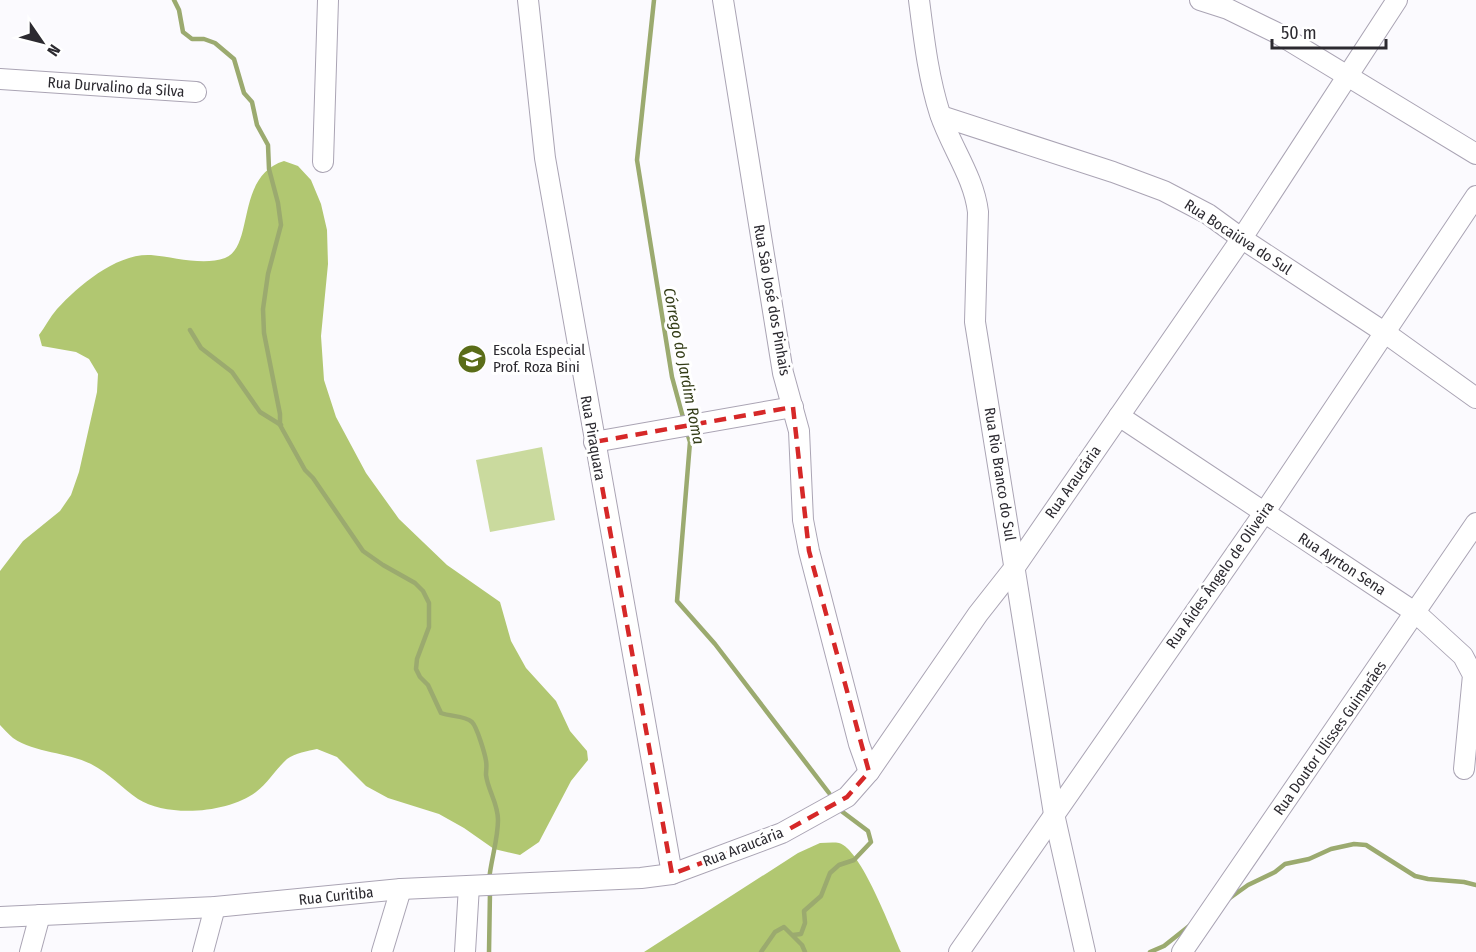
<svg xmlns="http://www.w3.org/2000/svg" width="1476" height="952" font-family="'Fira Sans Condensed',sans-serif">
	<style>
		.green { fill: #cada9e }
		.forest { fill: #b1c771 }
		.lines { fill: none; stroke-linecap: round; stroke-linejoin: round }
		.stream { stroke: #9baa6f; stroke-width: 4.5 }
		.minor-casing { stroke: #aaa4b4; stroke-width: 22 }
		.minor { stroke: #fff; stroke-width: 20 }
		.marked { fill: none; stroke: #d62828; stroke-width: 4.5; stroke-dasharray: 12 8; stroke-linejoin: round }
		.labels { text-anchor: middle; dominant-baseline: central; stroke-width: 6; stroke-linejoin: round; paint-order: stroke }
		.street-label { font-size: 15px; fill: #2c2a30; stroke: #fff }
		.poi-label { font-size: 15px; fill: #2c2a30; stroke: #fff; text-anchor: start }
		.water-label { font-size: 16px; font-style: italic; fill: #333c17; stroke: #fff }
	</style>
	<rect width="100%" height="100%" fill="#fbfafe"/>
	<path class="green" d="M 542,447 L 555,520 L 490,532 L 476,460 Z"/>
	<g class="forest">
		<path d="M 284,161 L 298,166 L 311,180 L 321,204 L 327,230 L 328,264 L 321,336 L 324,380 L 336,417 L 366,473 L 399,519 L 447,565 L 500,602 L 511,641 L 526,668 L 556,701 L 570,731 L 587,751 L 588,760 L 571,781 L 539,842 L 520,855 L 494,849 L 464,828 L 439,814 L 388,798 L 366,786 L 337,757 L 317,749 C 308,751 295,753 287,759 C 276,769 268,783 256,792 C 228,813 168,818 138,799 C 122,788 109,773 91,764 C 67,752 35,753 13,738 C 8,734 4,729 0,725 L 0,571 L 23,541 L 60,511 L 71,495 L 79,472 L 97,392 L 98,374 L 89,359 L 76,352 L 42,346 L 39,335 C 45,327 50,317 57,309 C 79,285 117,253 151,255 C 174,257 203,266 225,258 C 255,246 235,176 284,161 Z"/>
		<path d="M 820,843 C 826,843 833,842 839,843 C 861,849 891,930 901,952 L 644,952 L 798,853 Z"/>
	</g>
	<g class="lines">
		<g class="stream">
			<path d="M 174,0 L 179,10 L 183,32 L 192,39 L 204,39 L 215,43 L 234,59 L 244,93 L 252,102 L 257,125 L 268,145 L 269,169 L 278,203 L 281,225 L 268,274 L 263,309 L 264,333 L 280,414 L 280,425 L 305,470 L 313,478 L 363,551 L 383,565 L 415,583 L 423,591 L 429,603 L 429,627 L 417,659 L 416,669 L 420,677 L 428,685 L 441,713 C 451,717 464,715 472,722 C 477,727 485,754 486,761 C 487,766 486,770 486,775 C 488,791 498,803 498,820 C 498,839 491,860 489,880"/>
			<path d="M 654,0 L 637,160 L 672,377 L 684,421"/>
			<path d="M 190,330 L 201,348 L 232,372 L 260,412 L 281,425"/>
			<path d="M 687,432 L 690,442 L 677,601 L 715,644 L 829,793"/>
			<path d="M 1227,900 L 1248,885 L 1275,872 L 1285,864 L 1309,859 L 1331,849 L 1354,844 L 1366,845 L 1415,876 L 1428,879 L 1464,882 L 1476,885"/>
			<path d="M 793,935 L 801,934 L 805,923 L 804,911 L 821,896 L 830,873 L 839,865 L 854,860 L 871,842 L 868,831 L 840,810"/>
			<path d="M 489,952 L 490,891"/>
			<path d="M 761,952 L 775,932 L 784,927 L 802,945 L 805,952"/>
			<path d="M 1150,952 L 1164,946 L 1193,923"/>
		</g>
		<g class="minor-casing">
			<g id="minor">
				<path d="M 528,0 L 545,158 L 672,874"/>
				<path d="M 723,0 L 783,373 L 799,431 L 803,520 L 809,551 L 859,744 L 869,772"/>
				<path d="M 919,0 C 924,39 928,76 940,114 C 951,147 974,177 978,212 L 975,322 L 1054,814 L 1085,952"/>
				<path d="M 1200,0 L 1228,9 L 1275,32 L 1476,154"/>
				<path d="M 0,79 L 196,92"/>
				<path d="M 941,116 L 1113,172 L 1164,191 L 1208,214 L 1241,238 L 1384,332 L 1476,398"/>
				<path d="M 323,162 L 328,0"/>
				<path d="M 1119,416 L 1416,613 L 1463,656 L 1473,675 L 1464,769"/>
				<path d="M 594,442 L 793,407"/>
				<path d="M 0,917 L 215,907 L 401,889 L 641,878 L 672,874 L 782,833 L 847,797 L 869,772 L 978,614 L 1015,567 L 1242,238 L 1397,0"/>
				<path d="M 30,952 L 40,915"/>
				<path d="M 203,952 L 215,907"/>
				<path d="M 382,952 L 401,889"/>
				<path d="M 465,952 L 469,886"/>
				<path d="M 959,952 L 1264,513 L 1476,196"/>
				<path d="M 1182,952 L 1476,523"/>
			</g>
		</g>
		<use href="#minor" class="minor"/>
	</g>
	<path class="marked" d="M 793,407 L 809,551 L 869,772 L 847,797 L 782,833 L 672,874 L 594,442 Z"/>
	<defs>
		<g id="school-disc" transform="scale(1.5)"><circle r="9.5" fill="#5a6c18" stroke="#fff"/><path d="M0-5L7-2L0 1L-7-2ZM-4 1L0 2.5L4 1V4Q0 6-4 4Z" fill="#fff"/></g>
	</defs>
	<g fill-rule="evenodd">
		<use href="#school-disc" x="472" y="359"/>
	</g>
	<g class="labels">
		<g class="street-label">
			<text transform="translate(116 87) rotate(4)">Rua Durvalino da Silva</text>
			<text transform="translate(1238 237) rotate(33)">Rua Bocaiúva do Sul</text>
			<text transform="translate(772 300) rotate(80)">Rua São José dos Pinhais</text>
			<text transform="translate(593 438) rotate(80)">Rua Piraquara</text>
			<text transform="translate(1000 474) rotate(81)">Rua Rio Branco do Sul</text>
			<text transform="translate(1073 482) rotate(-55)">Rua Araucária</text>
			<text transform="translate(1342 564) rotate(33)">Rua Ayrton Sena</text>
			<text transform="translate(1220 575) rotate(-55)">Rua Aides Ângelo de Oliveira</text>
			<text transform="translate(1330 738) rotate(-55)">Rua Doutor Ulisses Guimarães</text>
			<text transform="translate(743 847) rotate(-21)">Rua Araucária</text>
			<text transform="translate(336 896) rotate(-6)">Rua Curitiba</text>
		</g>
		<g class="poi-label">
			<text x="493" y="350">Escola Especial<tspan x="493" dy="17">Prof. Roza Bini</tspan></text>
		</g>
		<g class="water-label">
			<text transform="translate(684 366) rotate(79)">Córrego do Jardim Roma</text>
		</g>
	</g>
	<g transform="translate(42 42) rotate(125)" stroke="#ffffff" stroke-width="4.5" paint-order="stroke">
	<path d="M0-4.5L10 22L0 15L-10 22Z" fill="#2c2a30"/>
	<text y="-9" font-size="16" font-weight="bold" text-anchor="middle" fill="#2c2a30">N</text>
	</g>
	<path d="M1272 39v9h114v-9" fill="none" stroke="#2c2a30" stroke-width="3"/>
	<text x="1281" y="39" font-size="18" fill="#2c2a30" stroke="#ffffff" stroke-width="4.5" paint-order="stroke">50 m</text>
</svg>
